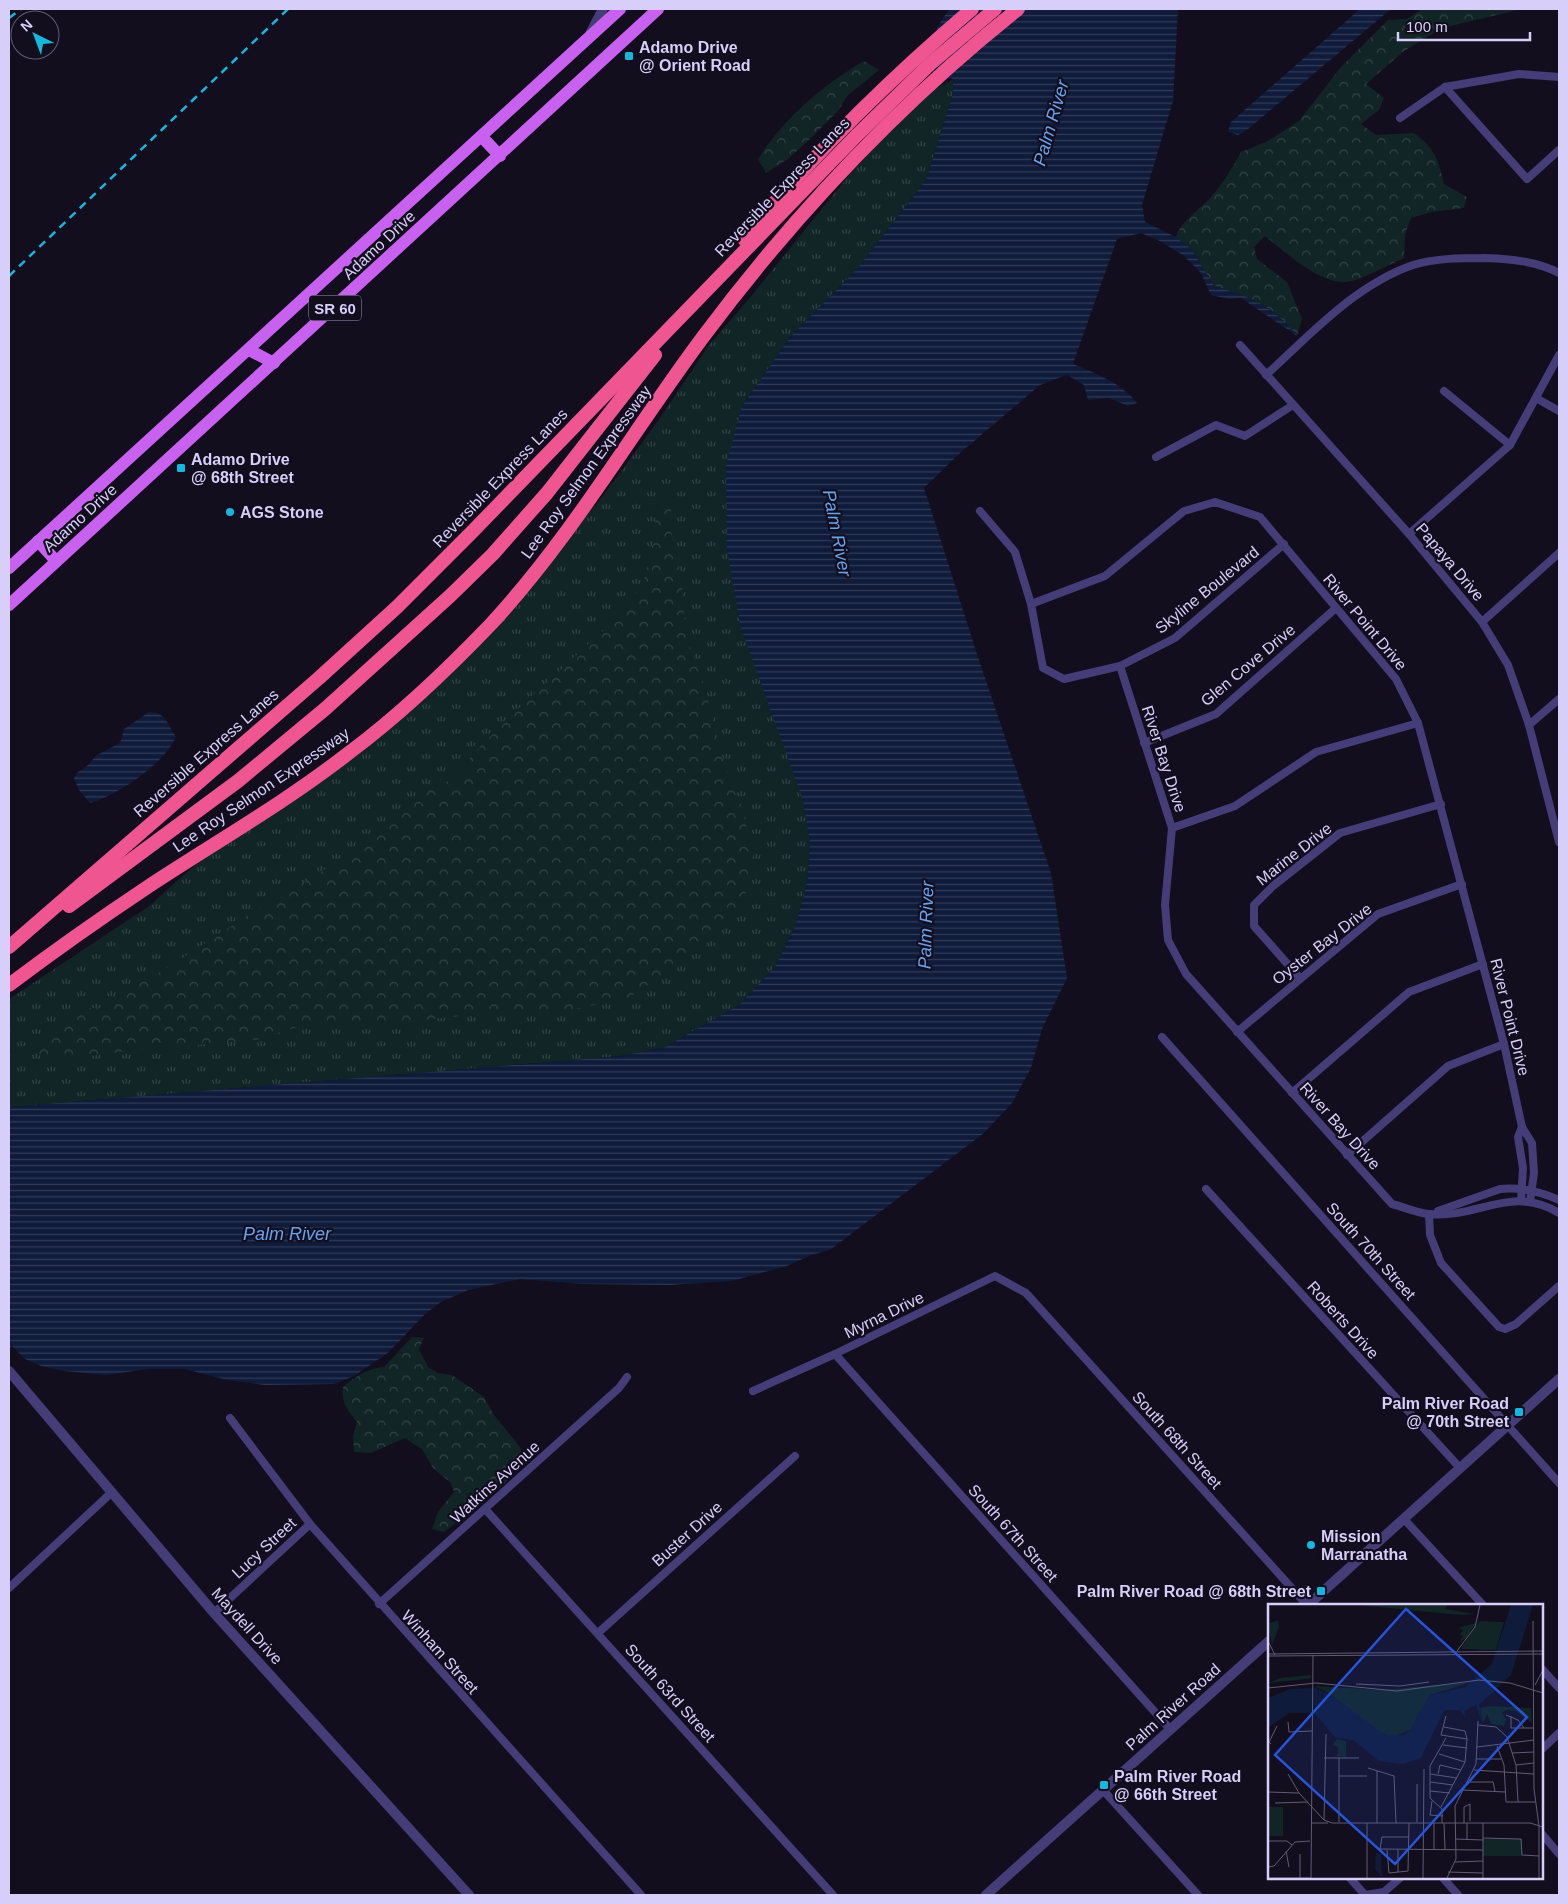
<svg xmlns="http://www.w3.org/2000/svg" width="1568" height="1904" font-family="Helvetica,sans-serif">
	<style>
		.grass { fill: url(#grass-tufts) }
		.forest { fill: url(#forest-crowns) }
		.water { fill: url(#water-rules) }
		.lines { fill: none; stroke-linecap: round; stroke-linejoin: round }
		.minor { stroke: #453d77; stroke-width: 8 }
		.tertiary { stroke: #453d77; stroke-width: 10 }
		.primary { stroke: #c860f0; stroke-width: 12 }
		.motorway { stroke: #ef5590; stroke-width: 14 }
		.rail { stroke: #16b7df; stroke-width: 2.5; stroke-dasharray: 8 6; stroke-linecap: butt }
		.poi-dot { fill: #16b7df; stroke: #120e1d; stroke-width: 2 }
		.labels { text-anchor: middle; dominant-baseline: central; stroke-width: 4.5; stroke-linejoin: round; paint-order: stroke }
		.shield { fill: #120e1d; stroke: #9c94b8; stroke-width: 1 }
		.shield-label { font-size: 15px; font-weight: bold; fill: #d7cefa }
		.poi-label { font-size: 16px; font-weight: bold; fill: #d7cefa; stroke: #120e1d; text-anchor: start }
		.street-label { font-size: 16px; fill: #d7cefa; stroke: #120e1d }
		.water-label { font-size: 18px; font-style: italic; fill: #66a3f0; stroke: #120e1d }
		.inset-road { fill: none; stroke: #615b75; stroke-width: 1 }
		.view { fill: #2654da; fill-opacity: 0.15; stroke: #2654da; stroke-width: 2.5 }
		.inset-edge { fill: none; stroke: #d7cefa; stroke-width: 2.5 }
	</style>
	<defs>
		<pattern id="grass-tufts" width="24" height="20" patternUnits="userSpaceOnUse" patternTransform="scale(1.25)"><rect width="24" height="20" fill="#112526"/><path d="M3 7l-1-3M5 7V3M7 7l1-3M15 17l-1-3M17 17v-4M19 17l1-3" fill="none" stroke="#334346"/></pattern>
		<pattern id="forest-crowns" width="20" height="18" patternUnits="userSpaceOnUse" patternTransform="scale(1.25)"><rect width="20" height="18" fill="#112526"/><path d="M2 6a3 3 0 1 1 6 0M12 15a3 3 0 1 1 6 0" fill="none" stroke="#334346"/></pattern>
		<pattern id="water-rules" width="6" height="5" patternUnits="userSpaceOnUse" patternTransform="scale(1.25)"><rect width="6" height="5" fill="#0f1b3a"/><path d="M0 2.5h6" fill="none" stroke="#313b57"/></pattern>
	</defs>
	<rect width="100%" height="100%" fill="#120e1d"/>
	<path class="grass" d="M 954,79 L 953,94 L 926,180 L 856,270 L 791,336 L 742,406 L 810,844 L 807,884 L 795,927 L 775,967 L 739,1005 L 665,1047 L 621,1056 L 9,1107 L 9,999 L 148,907 L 195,865 L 339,756 L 431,675 L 526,584 L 599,501 L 658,421 L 709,345 L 748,300 L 850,174 L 901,119 L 935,89 Z"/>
	<g class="forest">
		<path d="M 1422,9 L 1522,9 L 1442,28 L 1404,51 L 1366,84 L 1384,98 L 1379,110 L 1361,124 L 1376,135 L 1414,133 C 1435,149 1438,158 1444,184 L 1467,197 L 1464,208 L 1432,212 L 1411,218 L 1405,234 L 1404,258 C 1388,265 1371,275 1355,280 C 1325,291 1286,252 1265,236 L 1254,247 L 1257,259 L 1287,282 L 1302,319 L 1297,336 C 1272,305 1251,297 1214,286 L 1192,250 L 1176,237 C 1181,221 1199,210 1211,197 C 1223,183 1232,169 1241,152 L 1266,142 L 1299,121 L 1341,67 L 1388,20 L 1407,19 Z"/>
		<path d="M 864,61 L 879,70 L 848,95 L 838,111 L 810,139 L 788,159 L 766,173 L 758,159 C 784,118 823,85 864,61 Z"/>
		<path d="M 671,501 L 671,531 L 681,573 L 686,636 L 705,688 L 724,764 L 742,807 L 753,856 L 744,900 L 682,962 L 627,999 L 564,1011 L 460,1016 L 415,1021 L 309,1023 L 256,1040 L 135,1050 L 61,1060 L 38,1055 L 47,1040 L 84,1008 L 100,1008 L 116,1002 L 130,989 L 167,968 L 276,897 L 312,878 L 392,824 L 433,787 L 459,777 L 472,755 L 518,709 L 621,614 L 648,572 L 657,508 Z"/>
		<path d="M 412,1337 L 424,1338 L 419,1349 L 428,1367 L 438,1373 L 452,1375 L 484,1397 L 494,1415 L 520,1447 L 524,1458 L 505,1484 L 493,1491 L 481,1495 L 467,1514 L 444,1532 L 432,1529 L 438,1512 L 454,1492 L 451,1483 L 433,1468 L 422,1449 L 405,1438 L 371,1453 L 354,1452 L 353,1436 L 357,1422 C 347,1409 341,1403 343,1387 C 354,1377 371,1367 384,1367 Z"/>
	</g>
	<g class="water">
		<path d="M 950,9 L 1178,9 L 1173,101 L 1142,205 L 1145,222 L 1176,237 L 1192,250 L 1214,286 C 1251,297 1272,305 1297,336 L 1241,298 L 1229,299 L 1211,295 L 1201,273 L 1184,256 L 1160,241 L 1141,233 L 1117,239 L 1073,364 C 1095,373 1122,383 1137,403 L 1128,406 L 1109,398 L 1088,400 L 1084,385 L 1067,375 L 1040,385 L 960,453 L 924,488 L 978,657 L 1051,873 L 1067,978 L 1042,1029 L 1031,1068 L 1012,1103 L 984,1133 L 830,1250 L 811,1255 L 787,1266 L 732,1281 L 669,1285 L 583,1284 L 520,1279 L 468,1290 L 441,1302 L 425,1314 L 389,1352 L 354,1376 L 334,1384 L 265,1385 L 227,1380 L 185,1369 L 148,1369 L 106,1375 L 64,1371 L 41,1366 L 25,1359 L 12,1346 L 9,1349 L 9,1107 L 621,1056 L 665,1047 L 739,1005 L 775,967 L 795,927 L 807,884 L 810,844 L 803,800 L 741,628 L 727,550 L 726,465 L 742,406 L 791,336 L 856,270 L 926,180 L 953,94 L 953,79 L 933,73 C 931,44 931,32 950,9 Z"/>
		<path d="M 1360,9 L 1391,9 L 1248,129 L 1238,135 L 1228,132 L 1231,122 Z"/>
		<path d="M 149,712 C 165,711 168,725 176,737 C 164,764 118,795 90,803 L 79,790 L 74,778 L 78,772 L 87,766 L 97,755 L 120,743 L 124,729 Z"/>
	</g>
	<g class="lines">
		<g class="minor">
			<path d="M 1445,87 L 1527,179 L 1559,150"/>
			<path d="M 1400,118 L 1445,87 L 1519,74 L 1559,77"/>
			<path d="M 1240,345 L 1409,534 L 1482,622 L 1508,665 L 1529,725 L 1559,842"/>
			<path d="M 1266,375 C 1310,335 1355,285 1413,265 C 1436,258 1461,258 1485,258 C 1509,259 1537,261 1559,273"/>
			<path d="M 1444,391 L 1510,445"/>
			<path d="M 1536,398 L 1559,411"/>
			<path d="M 1156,457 L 1216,425 L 1245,436 L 1293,405"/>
			<path d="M 980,511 L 1015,552 L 1031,604 L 1043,668 L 1064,679 L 1120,666 L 1175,638 L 1284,544"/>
			<path d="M 1409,534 L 1510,445 L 1559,355"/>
			<path d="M 1031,604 L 1105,576 L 1184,511 L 1215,502 L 1260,517 L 1396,679 L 1418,723 L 1504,1044 L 1522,1127 L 1532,1143 L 1534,1173 L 1530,1202"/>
			<path d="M 1482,622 L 1559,553"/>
			<path d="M 1120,666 L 1172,828 L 1165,905 L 1168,940 L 1186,974 L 1392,1204 C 1404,1207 1417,1213 1429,1214 C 1478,1219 1511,1184 1559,1213"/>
			<path d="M 1529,725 L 1559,699"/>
			<path d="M 1144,743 L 1216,714 L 1336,608"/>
			<path d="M 1172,828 L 1235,806 L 1316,752 L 1418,723"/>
			<path d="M 1299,977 L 1254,926 L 1254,905 L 1273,886 L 1340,833 L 1441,804"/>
			<path d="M 1237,1032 L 1378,914 L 1462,884"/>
			<path d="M 1162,1037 L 1559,1483"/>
			<path d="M 1292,1093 L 1409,992 L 1483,964"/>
			<path d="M 1347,1155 L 1448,1066 L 1504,1044"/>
			<path d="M 1206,1189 L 1460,1468"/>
			<path d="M 1521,1201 L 1523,1168 L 1518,1137 L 1522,1127"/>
			<path d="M 1438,1211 L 1500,1189 C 1520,1187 1541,1192 1559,1200"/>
			<path d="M 1429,1214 L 1430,1235 L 1441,1263 L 1499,1327 L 1505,1329 L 1516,1324 L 1559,1286"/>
			<path d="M 835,1354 L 1170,1729"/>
			<path d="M 753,1391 L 835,1354 L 995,1276 L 1026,1293 L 1307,1605"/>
			<path d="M 230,1418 L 310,1524 L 641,1895"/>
			<path d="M 486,1510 L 833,1895"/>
			<path d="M 1404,1519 L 1483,1605"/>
			<path d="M 9,1588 L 111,1493"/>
			<path d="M 379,1604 L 619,1388 L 627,1377"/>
			<path d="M 214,1613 L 310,1524"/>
			<path d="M 598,1633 L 795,1456"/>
			<path d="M 1542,1669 L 1559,1688"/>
			<path d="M 1542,1749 L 1559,1733"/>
			<path d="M 1103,1790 L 1198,1895"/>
			<path d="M 1542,1834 L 1559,1854"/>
			<path d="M 1350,1878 L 1365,1895 L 1384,1892 L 1400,1878"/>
			<path d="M 1443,1878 L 1458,1895"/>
		</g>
		<g class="tertiary">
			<path d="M 591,32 L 603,9"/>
			<path d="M 9,1371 L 214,1613 L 469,1895"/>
			<path d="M 1308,1605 L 1559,1379"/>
			<path d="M 986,1895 L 1269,1641"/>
		</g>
		<g class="primary">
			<path d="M 482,137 L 500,156"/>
			<path d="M 249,350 L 274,363"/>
			<path d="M 38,541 L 56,561"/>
			<path d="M 9,568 L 620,9"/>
			<path d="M 9,605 L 658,9"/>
		</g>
		<g class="motorway">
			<path d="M 744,239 C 812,155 890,79 972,9"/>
			<path d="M 69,906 L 238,781 L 325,709 L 450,596 L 493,554 L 547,493 L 655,355"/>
			<path d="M 9,947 L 319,678 L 397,607 L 473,531 L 856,136 L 930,64 L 995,9"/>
			<path d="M 9,985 C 54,951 101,918 149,886 C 216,842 286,802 350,752 C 401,714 448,669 492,623 C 573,535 632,432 703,337 C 794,215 899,104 1018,9"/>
		</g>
		<g class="rail">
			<path d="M 9,18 L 21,9"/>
			<path d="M 9,276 L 288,9"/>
		</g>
	</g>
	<g class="poi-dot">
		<rect x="624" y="51" width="10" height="10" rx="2.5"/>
		<rect x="176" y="463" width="10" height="10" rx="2.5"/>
		<circle cx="230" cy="512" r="5"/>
		<rect x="1514" y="1407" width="10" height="10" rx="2.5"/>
		<circle cx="1311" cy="1545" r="5"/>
		<rect x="1316" y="1586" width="10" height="10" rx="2.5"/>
		<rect x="1099" y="1780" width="10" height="10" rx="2.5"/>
	</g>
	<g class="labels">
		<rect class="shield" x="309" y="295.5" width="52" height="25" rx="4"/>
		<g class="shield-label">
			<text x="335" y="308">SR 60</text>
		</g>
		<g class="poi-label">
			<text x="639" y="47">Adamo Drive<tspan x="639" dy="18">@ Orient Road</tspan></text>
			<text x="191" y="459">Adamo Drive<tspan x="191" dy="18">@ 68th Street</tspan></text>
			<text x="240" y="512">AGS Stone</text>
			<text x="1509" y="1403" text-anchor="end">Palm River Road<tspan x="1509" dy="18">@ 70th Street</tspan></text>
			<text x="1321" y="1536">Mission<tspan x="1321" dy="18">Marranatha</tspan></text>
			<text x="1311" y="1591" text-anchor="end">Palm River Road @ 68th Street</text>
			<text x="1114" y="1776">Palm River Road<tspan x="1114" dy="18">@ 66th Street</tspan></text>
		</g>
		<g class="street-label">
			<text transform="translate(782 187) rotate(-46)">Reversible Express Lanes</text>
			<text transform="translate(379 245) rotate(-43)">Adamo Drive</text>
			<text transform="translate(586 472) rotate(-54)">Lee Roy Selmon Expressway</text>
			<text transform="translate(500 478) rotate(-46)">Reversible Express Lanes</text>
			<text transform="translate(80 518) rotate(-42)">Adamo Drive</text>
			<text transform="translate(1450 562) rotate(50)">Papaya Drive</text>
			<text transform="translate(1207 590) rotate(-39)">Skyline Boulevard</text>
			<text transform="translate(1365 622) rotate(50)">River Point Drive</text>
			<text transform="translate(1248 665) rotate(-40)">Glen Cove Drive</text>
			<text transform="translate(206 753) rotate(-41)">Reversible Express Lanes</text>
			<text transform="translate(1164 759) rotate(72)">River Bay Drive</text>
			<text transform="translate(261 790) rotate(-34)">Lee Roy Selmon Expressway</text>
			<text transform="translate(1294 854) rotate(-38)">Marine Drive</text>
			<text transform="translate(1322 944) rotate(-38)">Oyster Bay Drive</text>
			<text transform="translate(1510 1017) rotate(76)">River Point Drive</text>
			<text transform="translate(1340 1126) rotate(48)">River Bay Drive</text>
			<text transform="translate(1371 1251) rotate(48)">South 70th Street</text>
			<text transform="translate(884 1315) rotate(-26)">Myrna Drive</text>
			<text transform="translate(1343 1320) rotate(48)">Roberts Drive</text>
			<text transform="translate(1177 1440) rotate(48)">South 68th Street</text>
			<text transform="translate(495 1482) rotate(-42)">Watkins Avenue</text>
			<text transform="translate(1013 1533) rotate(48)">South 67th Street</text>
			<text transform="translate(687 1534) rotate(-42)">Buster Drive</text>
			<text transform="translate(264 1548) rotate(-43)">Lucy Street</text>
			<text transform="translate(247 1626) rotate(48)">Maydell Drive</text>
			<text transform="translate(440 1652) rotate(48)">Winham Street</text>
			<text transform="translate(670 1693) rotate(48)">South 63rd Street</text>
			<text transform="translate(1173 1707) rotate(-42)">Palm River Road</text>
		</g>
		<g class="water-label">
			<text transform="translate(1051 123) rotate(-74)">Palm River</text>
			<text transform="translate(837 533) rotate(79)">Palm River</text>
			<text transform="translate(926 925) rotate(-88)">Palm River</text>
			<text x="287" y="1234">Palm River</text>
		</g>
	</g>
	<g transform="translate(1268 1604)">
		<rect width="275" height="275" fill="#120e1d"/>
		<path d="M 89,1 L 179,1 L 177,5 L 207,10 L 193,11 ZM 211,17 L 236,18 L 228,46 L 193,45 ZM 205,78 L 162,91 L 142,126 L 125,133 L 113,129 L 62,90 L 46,82 L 112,86 Z" fill="#112526"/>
		<path d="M 10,16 L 11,23 L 4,41 L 0,20 ZM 208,19 L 198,34 L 191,39 L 195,32 L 192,31 L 195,26 L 190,24 ZM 223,26 L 230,30 L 225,46 L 211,46 L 211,37 L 220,38 L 222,30 L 218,28 ZM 42,71 L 43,74 L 38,75 L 0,79 L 13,74 ZM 75,88 L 120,96 L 144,95 L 155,90 L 137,123 L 124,126 L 112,122 L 68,89 ZM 223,102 L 263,104 L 264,119 L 247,107 L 238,106 L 234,109 L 238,115 L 236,122 L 223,120 L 219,110 L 215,120 L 212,104 ZM 69,135 L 78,137 L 78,153 L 66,152 L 70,150 L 70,143 L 65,141 Z" fill="#112526"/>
		<path d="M 0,203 L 15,203 L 15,232 L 0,232 ZM 215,235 L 254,235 L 254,252 L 214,252 Z" fill="#112526"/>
		<path d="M 243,1 L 265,1 L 243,71 L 211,101 L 215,120 L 208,101 L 196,107 L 198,114 L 192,106 L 176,106 L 153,154 L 135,160 L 111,157 L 85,136 L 68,134 L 46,109 L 21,109 L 0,124 L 0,94 L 22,85 L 48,84 L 62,90 L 117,131 L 135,131 L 142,126 L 162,91 L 197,83 L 224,60 ZM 108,249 L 113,250 L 114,273 L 107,265 Z" fill="#0f1b3a"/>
		<path class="inset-road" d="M 265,17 L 266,185 L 271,222 L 271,274M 0,37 L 7,51M 189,47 L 207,23 L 212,1M 0,50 L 275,47M 0,52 L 275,50M 88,80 L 132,82 L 161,78M 267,81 L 275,66M 0,84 L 48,79 L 129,87 L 211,76 L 242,79 L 275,89M 238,111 L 250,116 L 256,124M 178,112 L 173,131 L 199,135M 243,112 L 243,124 L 266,124M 20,118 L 21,128 L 44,127M 210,121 L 228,123 L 239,133 L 248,161 L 250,198M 3,140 L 1,138 L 9,122M 175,141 L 199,144M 229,142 L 236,161 L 238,198 L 267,198M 209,143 L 266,136M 244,149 L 266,148M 171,150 L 197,158M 56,154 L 91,154M 209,155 L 233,155M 248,161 L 266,159M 100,164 L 126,172 L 128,219M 206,166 L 266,170M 20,170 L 31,189M 162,170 L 189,174M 170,170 L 172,161 L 193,166M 71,172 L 99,172M 162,178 L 185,181M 200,178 L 225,178 L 227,187M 149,180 L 149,218M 195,186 L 237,188M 162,187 L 182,189M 0,188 L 31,189 L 56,216 L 64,219 L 262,219 L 275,223M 164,197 L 162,211 L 175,212M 7,199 L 40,198M 173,203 L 197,158 L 199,135 L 197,127 L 176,123M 56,216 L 58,130M 71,218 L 71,154M 43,219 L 60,219M 109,219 L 109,167M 166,219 L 166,246M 174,219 L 174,205 L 162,194 L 162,162 L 178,134M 176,219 L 177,246M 196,219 L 196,203 L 202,200 L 202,217M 199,219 L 199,236M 215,219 L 215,274M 141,233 L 114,233 L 112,245 L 215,246M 215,234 L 253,235 L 254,251 L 271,252M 187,235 L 215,236M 0,237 L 19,237 L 24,241M 119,246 L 121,269 L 140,267 L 141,219M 130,246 L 130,268M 18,247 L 21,263M 32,250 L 32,274M 187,258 L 215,257M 0,263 L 6,262 L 27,238 L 42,237M 180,268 L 215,269M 0,274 L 43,274M 43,274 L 45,51M 99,274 L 99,219M 155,274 L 156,165M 179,274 L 188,255 L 187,202 L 208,160 L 210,117"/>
		<path class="view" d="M 138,5 L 259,113 L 127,260 L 7,151 Z"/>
		<rect width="275" height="275" class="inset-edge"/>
	</g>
	<rect width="1568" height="1904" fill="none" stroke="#d7cefa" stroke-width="20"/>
	<g transform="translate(35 35) rotate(318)"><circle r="24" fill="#120e1d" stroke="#615b75"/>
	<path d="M0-4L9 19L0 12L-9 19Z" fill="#16b7df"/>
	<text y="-8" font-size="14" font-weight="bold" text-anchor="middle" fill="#d7cefa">N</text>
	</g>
	<path d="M1398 32v8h132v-8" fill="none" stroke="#d7cefa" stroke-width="2.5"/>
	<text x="1406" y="32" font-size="15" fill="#d7cefa" stroke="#120e1d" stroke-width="4" paint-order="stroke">100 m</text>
</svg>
